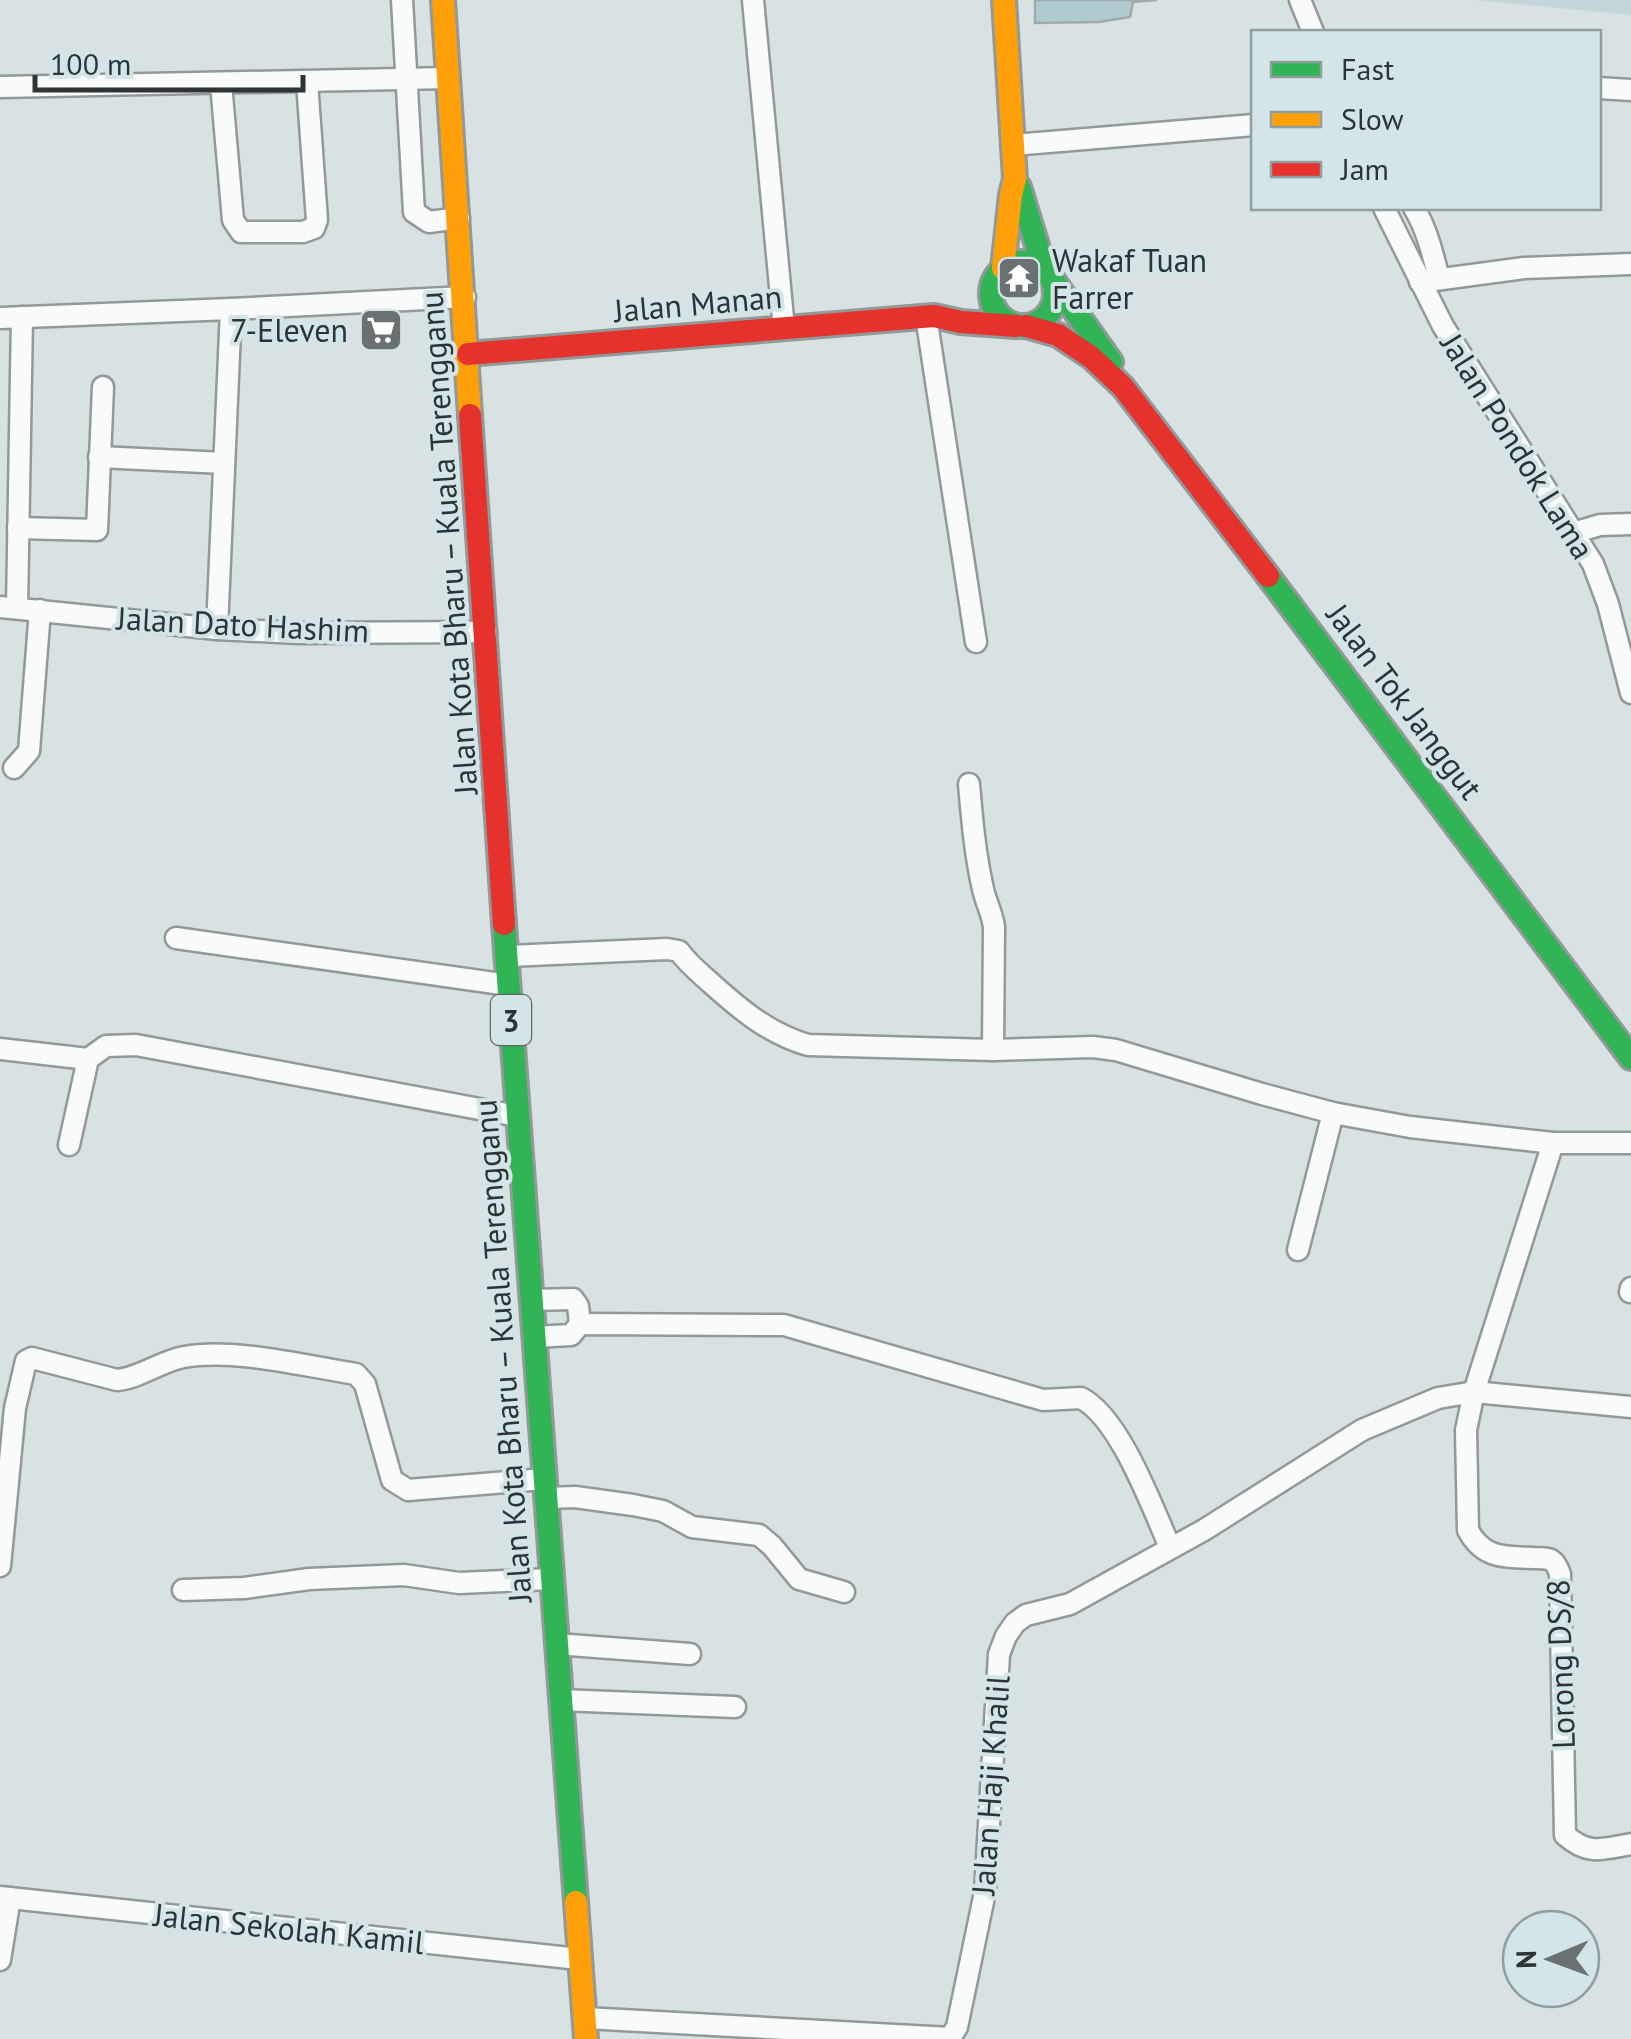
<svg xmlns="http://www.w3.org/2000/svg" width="1631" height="2039" font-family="'PT Sans',sans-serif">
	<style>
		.built { fill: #c3d6d8 }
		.building { fill: #b0cbcf; stroke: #a2a9aa; stroke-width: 2.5 }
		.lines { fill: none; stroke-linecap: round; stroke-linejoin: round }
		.street-casing { stroke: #929999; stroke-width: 25 }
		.fast-casing { stroke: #929999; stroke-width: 28 }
		.slow-casing { stroke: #929999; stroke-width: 28 }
		.jam-casing { stroke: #929999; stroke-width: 28 }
		.street { stroke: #f9fbfb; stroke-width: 20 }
		.fast { stroke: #30b455; stroke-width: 22 }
		.slow { stroke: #ff9f0a; stroke-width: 22 }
		.jam { stroke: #e5322d; stroke-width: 22 }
		.labels { text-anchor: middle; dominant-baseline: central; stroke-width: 8; stroke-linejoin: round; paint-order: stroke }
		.shield { fill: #d4e5e7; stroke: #5f696a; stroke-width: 2.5 }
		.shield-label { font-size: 30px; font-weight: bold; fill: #2d3435 }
		.poi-label { font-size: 32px; fill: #2d3435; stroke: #d4e5e7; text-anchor: start }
		.street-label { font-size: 32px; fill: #2d3435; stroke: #d4e5e7 }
	</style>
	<rect width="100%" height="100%" fill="#d8e2e3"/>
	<path class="built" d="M 1475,0 L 1631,0 L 1631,15 Z"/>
	<path class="building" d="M 1035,0 L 1157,0 L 1133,2 L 1130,17 L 1099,22 L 1035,23 Z"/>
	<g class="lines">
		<g class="street-casing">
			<g id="street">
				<path d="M 402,0 L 414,212 L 429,222 L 459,218"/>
				<path d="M 753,0 L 784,329"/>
				<path d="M 1300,0 L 1313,32"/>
				<path d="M 221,84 L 233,220 L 241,232 L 303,232 L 314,228 L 317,220 L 307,82"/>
				<path d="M 0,87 L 449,78"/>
				<path d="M 1598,88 L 1631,90"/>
				<path d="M 1013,145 L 1254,125"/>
				<path d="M 1384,208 L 1443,326 L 1593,564 L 1608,604 L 1631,693"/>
				<path d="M 1414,208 C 1427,229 1433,255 1439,279"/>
				<path d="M 1420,282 L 1524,268 L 1631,264"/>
				<path d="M 926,316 L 976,642"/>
				<path d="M 0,318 L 231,309 L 465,297"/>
				<path d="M 99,457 L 224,463"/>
				<path d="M 18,528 L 97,530 L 103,387"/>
				<path d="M 1573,533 L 1600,525 L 1631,524"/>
				<path d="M 0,607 L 217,629 L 298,633 L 486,632"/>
				<path d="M 17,608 L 22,317"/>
				<path d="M 217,629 L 231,309"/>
				<path d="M 14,768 L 29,751 L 40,610"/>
				<path d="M 969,784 C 972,819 975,854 983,889 C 986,903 992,912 994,927 L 993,1050"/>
				<path d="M 176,938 L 509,985"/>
				<path d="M 508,956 L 667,949 L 679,951 C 688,964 701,974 713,985 C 742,1011 770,1034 808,1045 L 993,1050 L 1093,1047 L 1116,1050 L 1262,1094 L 1333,1113 L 1410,1127 L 1553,1143 L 1631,1143"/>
				<path d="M 0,1049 L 88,1059 L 106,1046 L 136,1045 L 517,1116"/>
				<path d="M 1553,1143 L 1474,1392 L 1466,1430 L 1468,1530 C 1483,1559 1505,1557 1534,1558 C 1539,1558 1547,1558 1551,1560 C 1556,1563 1558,1568 1560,1574 L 1565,1835 C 1589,1856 1602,1849 1631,1844"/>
				<path d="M 69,1145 L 88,1059"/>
				<path d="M 1298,1250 L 1333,1113"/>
				<path d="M 1630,1292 L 1631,1288"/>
				<path d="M 531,1300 L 573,1299 L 578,1306 L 580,1324"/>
				<path d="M 534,1337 L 571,1335 L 580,1324 L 784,1325 L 1043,1400 L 1081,1398 C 1120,1418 1152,1507 1170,1547"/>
				<path d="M 546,1498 L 575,1497 L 633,1505 L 663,1511 L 692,1527 L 759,1535 L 772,1546 L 799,1579 L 844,1592"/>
				<path d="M 0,1566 L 15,1408 L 26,1361 L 32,1358 L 117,1380 C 140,1378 161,1361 184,1357 C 234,1348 305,1366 356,1374 L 365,1384 L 392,1480 L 408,1490 L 544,1479"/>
				<path d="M 183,1590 L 244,1588 L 309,1579 L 404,1575 L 459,1583 L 552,1579"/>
				<path d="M 556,1644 L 690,1654"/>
				<path d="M 560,1700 L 735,1707"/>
				<path d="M 0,1897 L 579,1959"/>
				<path d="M 0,1960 L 10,1898"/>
				<path d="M 585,2018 L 950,2038 L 957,2027 L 985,1892 L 999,1654 L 1006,1636 L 1015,1623 L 1026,1615 L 1070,1604 L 1204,1530 L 1362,1430 L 1438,1398 L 1474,1392 L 1631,1407"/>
			</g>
		</g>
		<g class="fast-casing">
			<g id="fast">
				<path d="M 1019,187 L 1044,268"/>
				<circle cx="1023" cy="294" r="32"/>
				<path d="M 1051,277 L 1111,362"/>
				<path d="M 1268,576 L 1631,1058"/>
				<path d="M 504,924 L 576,1902"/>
			</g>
		</g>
		<g class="slow-casing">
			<g id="slow">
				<path d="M 443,0 L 470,415"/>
				<path d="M 1003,268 L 1011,195 L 1015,179 L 1004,0"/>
				<path d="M 576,1902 L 586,2039"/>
			</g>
		</g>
		<g class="jam-casing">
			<g id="jam">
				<path d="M 1026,326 L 1058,335 L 1091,357 L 1123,387 L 1268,576"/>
				<path d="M 468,354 L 934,316 L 961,322 L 1016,326"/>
				<path d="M 470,415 L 504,924"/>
			</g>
		</g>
		<use href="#street" class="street"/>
		<use href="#fast" class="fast"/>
		<use href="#slow" class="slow"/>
		<use href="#jam" class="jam"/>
	</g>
	<defs>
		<g id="temple-square" transform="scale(2.25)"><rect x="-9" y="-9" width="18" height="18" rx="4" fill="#697172" stroke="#d4e5e7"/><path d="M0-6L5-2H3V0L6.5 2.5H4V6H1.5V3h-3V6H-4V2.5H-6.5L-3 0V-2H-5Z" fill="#fff"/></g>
		<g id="supermarket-square" transform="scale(2.25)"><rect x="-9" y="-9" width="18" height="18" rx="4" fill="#697172" stroke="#d4e5e7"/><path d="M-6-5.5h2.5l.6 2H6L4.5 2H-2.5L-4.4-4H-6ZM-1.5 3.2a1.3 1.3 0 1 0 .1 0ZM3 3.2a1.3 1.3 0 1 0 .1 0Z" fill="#fff"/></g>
	</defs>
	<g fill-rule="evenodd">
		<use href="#temple-square" x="1019" y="278"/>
		<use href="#supermarket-square" x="381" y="330"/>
	</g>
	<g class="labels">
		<rect class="shield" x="491" y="995" width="40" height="50" rx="8"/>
		<g class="shield-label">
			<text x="511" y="1020">3</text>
		</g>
		<g class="poi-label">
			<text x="1052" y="260">Wakaf Tuan<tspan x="1052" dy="37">Farrer</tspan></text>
			<text x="348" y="330" text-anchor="end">7-Eleven</text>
		</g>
		<g class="street-label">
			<text transform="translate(698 303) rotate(-5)">Jalan Manan</text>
			<text transform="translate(1518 446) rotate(58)">Jalan Pondok Lama</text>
			<text transform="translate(448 543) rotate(-94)">Jalan Kota Bharu – Kuala Terengganu</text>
			<text transform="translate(243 624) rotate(3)">Jalan Dato Hashim</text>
			<text transform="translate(1405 701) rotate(53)">Jalan Tok Janggut</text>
			<text transform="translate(502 1351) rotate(-94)">Jalan Kota Bharu – Kuala Terengganu</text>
			<text transform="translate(1560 1664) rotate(-92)">Lorong DS/8</text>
			<text transform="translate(990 1785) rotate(-86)">Jalan Haji Khalil</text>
			<text transform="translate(289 1928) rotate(6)">Jalan Sekolah Kamil</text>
		</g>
	</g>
	<rect x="1251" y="30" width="350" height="180" fill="#d4e5e7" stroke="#919ea0" stroke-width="2.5"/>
	<rect x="1271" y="62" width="50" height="15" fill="#30b455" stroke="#919ea0" stroke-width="2.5"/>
	<text x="1341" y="80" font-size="30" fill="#2d3435">Fast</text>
	<rect x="1271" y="112" width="50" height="15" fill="#ff9f0a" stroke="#919ea0" stroke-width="2.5"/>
	<text x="1341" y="130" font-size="30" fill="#2d3435">Slow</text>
	<rect x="1271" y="162" width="50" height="15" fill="#e5322d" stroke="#919ea0" stroke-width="2.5"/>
	<text x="1341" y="180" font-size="30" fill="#2d3435">Jam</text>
	<g transform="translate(1551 1959) rotate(269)"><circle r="48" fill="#d4e5e7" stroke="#919ea0" stroke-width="2.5"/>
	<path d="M0-8L18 38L0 25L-18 38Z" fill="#697172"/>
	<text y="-15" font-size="28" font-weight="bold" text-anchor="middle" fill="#2d3435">N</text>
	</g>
	<path d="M35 75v15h268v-15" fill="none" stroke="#2d3435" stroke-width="5"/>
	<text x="50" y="75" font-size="30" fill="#2d3435" stroke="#d4e5e7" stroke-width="8" paint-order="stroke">100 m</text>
</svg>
